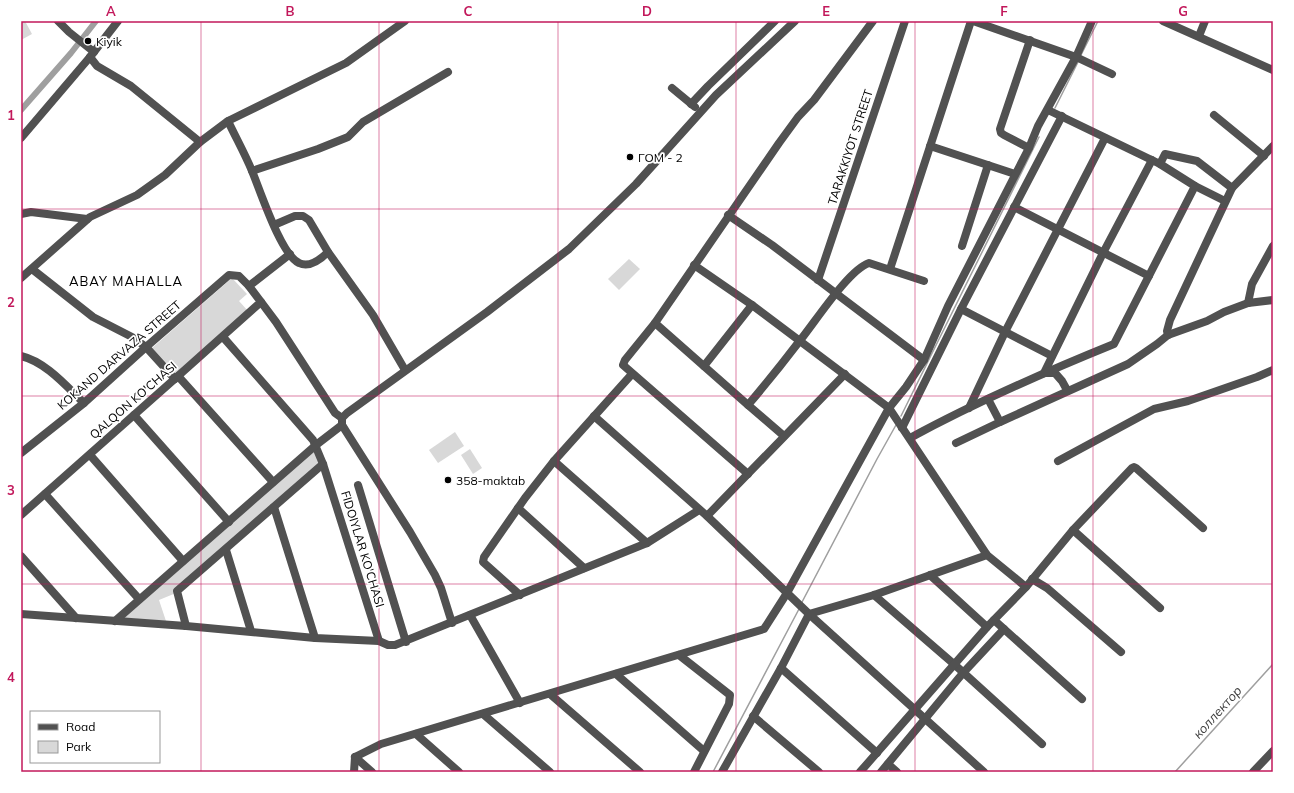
<svg xmlns="http://www.w3.org/2000/svg" width="1294" height="793" font-family="Mulish,sans-serif">
	<style>
		.green { fill: #d8d8d8 }
		.lines { fill: none; stroke-linecap: round; stroke-linejoin: round }
		.stream { stroke: #9f9f9f; stroke-width: 1.5 }
		.canal { stroke: #9f9f9f; stroke-width: 6 }
		.minor { stroke: #515151; stroke-width: 8 }
		.grid { fill: none; stroke: #c2185b; stroke-width: 1; stroke-opacity: 0.55 }
		.poi-dot { fill: #000; stroke: #fff; stroke-width: 1.5 }
		.labels { text-anchor: middle; dominant-baseline: central; stroke-width: 3.5; stroke-linejoin: round; paint-order: stroke }
		.poi-label { font-size: 12px; fill: #000; stroke: #fff; text-anchor: start }
		.street-label { font-size: 12px; fill: #000; stroke: #fff }
		.neighbourhood-label { font-size: 13px; letter-spacing: 1px; fill: #000; stroke: #fff }
		.water-label { font-size: 13px; font-style: italic; fill: #404040; stroke: #fff }
		.neatline { fill: none; stroke: #c2185b; stroke-width: 1.5 }
		.grid-label { font-size: 13px; text-anchor: middle; font-weight: bold; fill: #c2185b }
	</style>
	<rect width="100%" height="100%" fill="#fff"/>
	<g class="green">
		<path d="M 21,21 L 25,21 L 32,34 L 21,40 Z"/>
		<path d="M 629,259 L 640,269 L 619,290 L 608,279 Z"/>
		<path d="M 232,278 L 247,294 L 239,301 L 248,311 L 176,373 L 152,348 Z"/>
		<path d="M 455,432 L 464,446 L 438,463 L 429,450 Z"/>
		<path d="M 470,449 L 482,468 L 473,474 L 461,455 Z"/>
		<path d="M 315,451 L 320,464 L 176,593 L 159,600 L 166,621 L 123,618 L 310,453 Z"/>
	</g>
	<g class="lines">
		<g class="stream">
			<path d="M 1080,57 L 1098,21"/>
			<path d="M 1055,108 L 1078,62"/>
			<path d="M 901,416 L 1039,137"/>
			<path d="M 801,604 L 877,459 L 896,425"/>
			<path d="M 713,772 L 799,609"/>
			<path d="M 1175,772 L 1273,664"/>
		</g>
		<path class="canal" d="M 21,110 L 71,53 L 96,21"/>
		<g class="minor">
			<path d="M 58,21 L 69,32 L 94,52"/>
			<path d="M 973,21 L 1076,57 L 1112,74"/>
			<path d="M 1163,21 L 1273,70"/>
			<path d="M 1199,36 L 1205,21"/>
			<path d="M 90,57 L 97,66 L 131,86 L 200,142"/>
			<path d="M 672,88 L 678,93 L 695,107"/>
			<path d="M 691,104 L 708,86 L 775,21"/>
			<path d="M 1048,110 L 1160,164 L 1165,154 L 1197,161 L 1232,188"/>
			<path d="M 1214,115 L 1264,156"/>
			<path d="M 228,121 C 236,138 245,154 252,171 C 260,190 281,255 299,263 C 309,268 321,259 328,252"/>
			<path d="M 21,138 L 90,57 L 118,21"/>
			<path d="M 930,146 L 1015,174"/>
			<path d="M 1029,148 L 1004,135 L 1001,133 L 1000,129 L 1030,40"/>
			<path d="M 252,171 L 318,149 L 348,137 L 363,122 L 448,72"/>
			<path d="M 1195,186 L 1225,201"/>
			<path d="M 1014,207 L 1149,276"/>
			<path d="M 21,214 L 31,212 L 87,219"/>
			<path d="M 728,215 L 772,245 L 924,360"/>
			<path d="M 274,225 L 295,216 L 303,216 L 309,220 L 328,252 L 373,315 L 405,370"/>
			<path d="M 962,246 L 988,165"/>
			<path d="M 694,265 L 752,305 L 889,408 L 987,555 L 1026,587"/>
			<path d="M 32,269 L 93,317 L 132,337 L 146,347 L 175,379"/>
			<path d="M 890,269 L 971,21"/>
			<path d="M 21,278 L 90,217 L 137,195 L 165,175 L 200,142 L 228,121 L 346,63 L 405,21"/>
			<path d="M 818,280 L 905,21"/>
			<path d="M 249,286 L 276,322 L 335,413 L 342,418 L 342,425 L 410,532 L 435,575 L 441,588 L 452,623"/>
			<path d="M 1248,303 L 1252,284 L 1273,246"/>
			<path d="M 961,309 L 1052,356"/>
			<path d="M 655,323 L 748,405 L 784,436"/>
			<path d="M 1168,335 L 1167,331 L 1170,320 L 1232,188 L 1273,146"/>
			<path d="M 223,337 L 313,440 L 323,464 L 379,641"/>
			<path d="M 21,356 C 46,362 66,386 84,403"/>
			<path d="M 704,366 L 752,305"/>
			<path d="M 1044,373 L 1103,253 L 1152,160"/>
			<path d="M 1046,373 L 1055,373 L 1062,381 L 1067,390"/>
			<path d="M 178,376 L 273,482"/>
			<path d="M 988,399 L 1000,422 L 1128,364 L 1157,344 L 1168,335 L 1207,321 L 1224,312 L 1248,303 L 1273,300"/>
			<path d="M 748,405 C 765,385 782,364 798,343 C 814,324 848,270 869,263 L 924,281"/>
			<path d="M 969,408 L 1005,332 L 1105,138"/>
			<path d="M 134,415 L 229,522"/>
			<path d="M 594,416 L 707,516 L 809,614 L 984,772"/>
			<path d="M 342,418 L 347,413 L 487,312 L 569,249 L 636,184 L 716,95 L 795,21"/>
			<path d="M 902,428 L 961,309 L 1062,116"/>
			<path d="M 910,438 C 976,402 1045,372 1114,344 L 1195,186 L 1160,164"/>
			<path d="M 956,443 L 1000,422"/>
			<path d="M 21,453 L 84,403 L 146,347 L 229,275 L 239,276 L 249,286 L 290,254"/>
			<path d="M 90,455 L 183,561"/>
			<path d="M 554,461 L 647,543"/>
			<path d="M 1058,461 L 1154,409 L 1188,401 L 1257,377 L 1273,370"/>
			<path d="M 748,474 L 623,365 L 625,360 L 655,323 L 779,143 L 798,117 L 814,100 L 873,21"/>
			<path d="M 358,485 L 406,642"/>
			<path d="M 45,494 L 139,599"/>
			<path d="M 274,507 L 315,638"/>
			<path d="M 518,508 L 584,568"/>
			<path d="M 21,515 L 178,376 L 261,302"/>
			<path d="M 707,516 L 845,374"/>
			<path d="M 1073,530 L 1160,608"/>
			<path d="M 226,550 L 251,631"/>
			<path d="M 21,556 L 76,618"/>
			<path d="M 930,575 L 987,627"/>
			<path d="M 1032,579 L 1047,588 L 1121,652"/>
			<path d="M 520,595 L 483,562 L 484,557 L 525,498 L 554,461 L 632,374"/>
			<path d="M 874,595 L 955,665 L 1042,744"/>
			<path d="M 21,614 L 186,626 L 315,638 L 379,641 L 388,645 L 395,645 L 647,543 L 699,510"/>
			<path d="M 470,615 L 520,703"/>
			<path d="M 994,620 L 1082,699"/>
			<path d="M 115,621 L 316,445 L 342,425"/>
			<path d="M 186,626 L 177,591 L 323,464"/>
			<path d="M 679,655 L 730,695 L 729,704 L 694,772"/>
			<path d="M 781,668 L 877,753"/>
			<path d="M 616,674 L 704,751"/>
			<path d="M 550,694 L 640,772"/>
			<path d="M 483,714 L 550,772"/>
			<path d="M 753,716 L 819,772"/>
			<path d="M 416,734 L 459,772"/>
			<path d="M 355,757 L 381,744 L 764,629 L 787,593 L 889,408 L 906,387 L 924,360 L 948,306 L 1029,148 L 1038,126 L 1076,57 L 1092,21"/>
			<path d="M 355,757 L 372,772"/>
			<path d="M 888,764 L 897,772"/>
			<path d="M 354,772 L 355,757"/>
			<path d="M 722,772 L 781,668 L 809,614 L 874,595 L 987,555"/>
			<path d="M 860,772 L 987,627 L 1026,587 L 1073,530 L 1132,468 L 1134,467 L 1136,468 L 1203,528"/>
			<path d="M 881,772 L 963,673 L 1004,629"/>
			<path d="M 1253,772 L 1273,751"/>
		</g>
	</g>
	<path class="grid" d="M 201,21 L 201,772M 379,21 L 379,772M 558,21 L 558,772M 736,21 L 736,772M 915,21 L 915,772M 1093,21 L 1093,772M 21,209 L 1273,209M 21,396 L 1273,396M 21,584 L 1273,584"/>
	<g class="poi-dot">
		<circle cx="88" cy="41" r="4"/>
		<circle cx="630" cy="157" r="4"/>
		<circle cx="448" cy="480" r="4"/>
	</g>
	<g class="labels">
		<g class="poi-label">
			<text x="96" y="41">Kiyik</text>
			<text x="638" y="157">ГОМ - 2</text>
			<text x="456" y="480">358-maktab</text>
		</g>
		<g class="street-label">
			<text transform="translate(850 147) rotate(-72)">TARAKKIYOT STREET</text>
			<text transform="translate(119 355) rotate(-41)">KOKAND DARVAZA STREET</text>
			<text transform="translate(133 400) rotate(-41)">QALQON KO'CHASI</text>
			<text transform="translate(363 549) rotate(73)">FIDOIYLAR KO'CHASI</text>
		</g>
		<g class="neighbourhood-label">
			<text x="126" y="281">ABAY MAHALLA</text>
		</g>
		<g class="water-label">
			<text transform="translate(1217 712) rotate(-48)">коллектор</text>
		</g>
	</g>
	<rect width="1294" height="793" fill="none" stroke="#ffffff" stroke-width="44"/>
	<rect x="30" y="711" width="130" height="52" fill="#ffffff" stroke="#999999"/>
	<rect x="38" y="724" width="20" height="6" fill="#515151" stroke="#999999"/>
	<text x="66" y="731" font-size="12" fill="#000000">Road</text>
	<rect x="38" y="741" width="20" height="12" fill="#d8d8d8" stroke="#999999"/>
	<text x="66" y="751" font-size="12" fill="#000000">Park</text>
	<rect x="22" y="22" width="1250" height="749" class="neatline"/>
	<g class="grid-label">
		<text x="111" y="16">A</text>
		<text x="290" y="16">B</text>
		<text x="468" y="16">C</text>
		<text x="647" y="16">D</text>
		<text x="826" y="16">E</text>
		<text x="1004" y="16">F</text>
		<text x="1183" y="16">G</text>
		<text x="11" y="120">1</text>
		<text x="11" y="307">2</text>
		<text x="11" y="495">3</text>
		<text x="11" y="682">4</text>
	</g>
</svg>
